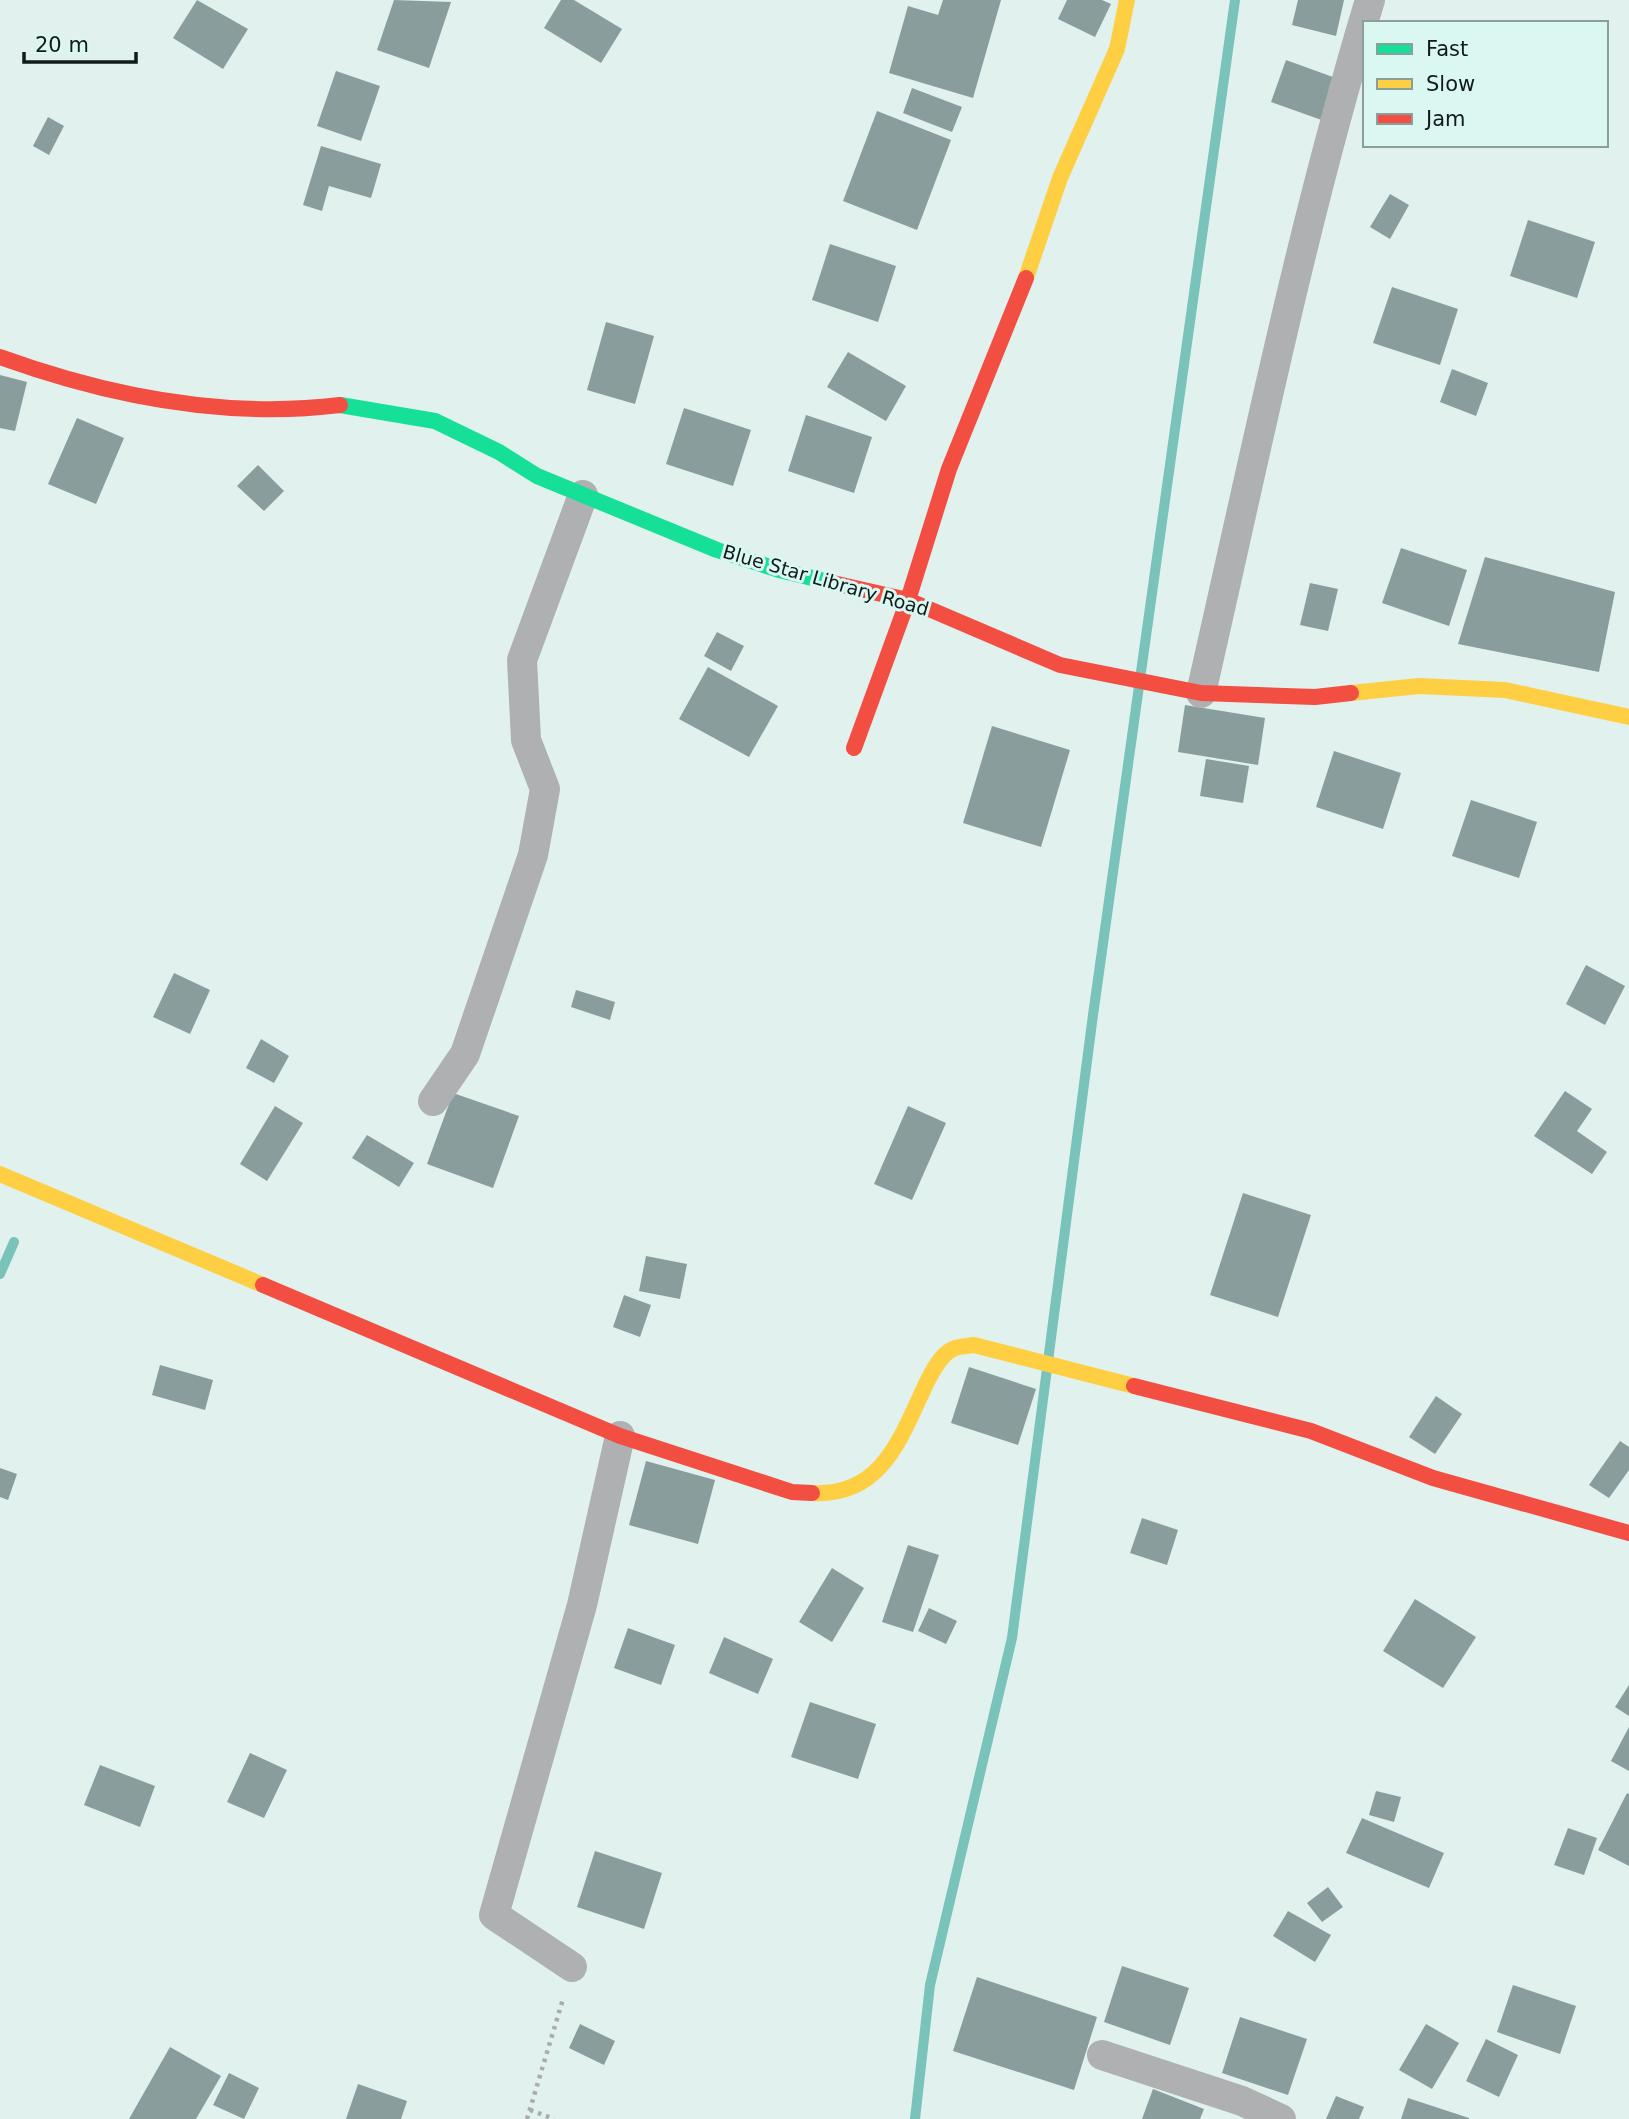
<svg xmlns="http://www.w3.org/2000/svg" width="1629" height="2119" font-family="'DejaVu Sans',sans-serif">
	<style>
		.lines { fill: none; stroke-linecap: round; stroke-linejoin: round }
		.stream { stroke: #7ac3ba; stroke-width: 10 }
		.building { fill: #899e9c }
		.path { stroke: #a9acad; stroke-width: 4.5; stroke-dasharray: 3.5 5; stroke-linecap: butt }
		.street { stroke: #afb0b1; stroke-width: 30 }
		.fast { stroke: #16e098; stroke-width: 16 }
		.slow { stroke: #ffcf43; stroke-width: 16 }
		.jam { stroke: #f24e42; stroke-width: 16 }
		.labels { text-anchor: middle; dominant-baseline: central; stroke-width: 6; stroke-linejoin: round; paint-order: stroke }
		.street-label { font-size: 19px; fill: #111b1a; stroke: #daf7f2 }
	</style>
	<rect width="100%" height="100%" fill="#e0f1ee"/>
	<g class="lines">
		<g class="stream">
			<path d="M 0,1274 L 14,1242"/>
			<path d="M 915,2119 L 930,1985 L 1012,1638 L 1093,1015 L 1235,0"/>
		</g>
	</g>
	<g class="building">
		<path d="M 197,0 L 248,29 L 223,69 L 173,38 Z"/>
		<path d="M 394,0 L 451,2 L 429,68 L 377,50 Z"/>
		<path d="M 561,0 L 574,0 L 622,29 L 601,63 L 544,28 Z"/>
		<path d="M 943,0 L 1001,0 L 973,98 L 889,73 L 908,6 L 938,15 Z"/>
		<path d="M 1067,0 L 1102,0 L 1111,4 L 1095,37 L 1058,19 Z"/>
		<path d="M 1298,0 L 1344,0 L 1336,36 L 1292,25 Z"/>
		<path d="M 1286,60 L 1344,81 L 1330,123 L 1271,102 Z"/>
		<path d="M 336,71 L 380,86 L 361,141 L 317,126 Z"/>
		<path d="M 912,88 L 962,107 L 952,132 L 903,113 Z"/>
		<path d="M 877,111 L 951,140 L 917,230 L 843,201 Z"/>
		<path d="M 48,117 L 64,126 L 49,155 L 33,146 Z"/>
		<path d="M 321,146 L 381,164 L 371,198 L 329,186 L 322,211 L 303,205 Z"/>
		<path d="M 1390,194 L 1409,205 L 1390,239 L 1370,227 Z"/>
		<path d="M 1528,220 L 1595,242 L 1577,298 L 1510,276 Z"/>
		<path d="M 830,244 L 896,266 L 878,322 L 812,300 Z"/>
		<path d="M 1392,287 L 1458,309 L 1440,365 L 1373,343 Z"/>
		<path d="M 606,322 L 654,336 L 635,404 L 587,390 Z"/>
		<path d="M 848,352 L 906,386 L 886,421 L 827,387 Z"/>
		<path d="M 1452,369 L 1488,383 L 1476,416 L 1440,402 Z"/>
		<path d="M 0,375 L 27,382 L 15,431 L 0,428 Z"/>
		<path d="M 684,408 L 751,430 L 733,486 L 666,464 Z"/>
		<path d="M 806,415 L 872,437 L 854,493 L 788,471 Z"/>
		<path d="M 77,418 L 124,438 L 96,504 L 48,484 Z"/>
		<path d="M 258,465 L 284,491 L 264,511 L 237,486 Z"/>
		<path d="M 1401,548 L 1467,570 L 1449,626 L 1382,603 Z"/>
		<path d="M 1485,557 L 1615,592 L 1599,672 L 1458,644 Z"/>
		<path d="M 1310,583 L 1338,589 L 1328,631 L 1300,625 Z"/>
		<path d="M 717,632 L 744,646 L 731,671 L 704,656 Z"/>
		<path d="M 708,667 L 778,706 L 749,757 L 679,719 Z"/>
		<path d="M 1185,705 L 1265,718 L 1258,765 L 1178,752 Z"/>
		<path d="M 992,726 L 1070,750 L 1041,847 L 963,823 Z"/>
		<path d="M 1334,751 L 1401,773 L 1383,829 L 1316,807 Z"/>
		<path d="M 1206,759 L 1249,766 L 1243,803 L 1200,796 Z"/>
		<path d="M 1471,800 L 1537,822 L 1519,878 L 1452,856 Z"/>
		<path d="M 1586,965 L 1625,986 L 1605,1025 L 1566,1004 Z"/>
		<path d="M 174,973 L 210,990 L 190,1034 L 153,1017 Z"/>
		<path d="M 576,990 L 615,1002 L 610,1020 L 571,1007 Z"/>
		<path d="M 261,1039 L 289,1056 L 274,1083 L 246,1068 Z"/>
		<path d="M 1565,1091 L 1592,1109 L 1577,1131 L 1607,1152 L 1592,1174 L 1534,1136 Z"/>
		<path d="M 453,1093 L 519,1116 L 493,1188 L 427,1164 Z"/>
		<path d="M 275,1106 L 303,1123 L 267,1181 L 240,1164 Z"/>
		<path d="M 908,1106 L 946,1123 L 912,1200 L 874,1184 Z"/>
		<path d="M 367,1135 L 414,1163 L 399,1187 L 352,1158 Z"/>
		<path d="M 1243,1193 L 1311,1215 L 1278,1317 L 1210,1295 Z"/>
		<path d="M 646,1256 L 687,1264 L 680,1299 L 639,1291 Z"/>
		<path d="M 624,1295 L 651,1305 L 640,1337 L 613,1327 Z"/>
		<path d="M 160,1365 L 213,1380 L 205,1410 L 152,1395 Z"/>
		<path d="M 969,1367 L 1036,1389 L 1018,1445 L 951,1423 Z"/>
		<path d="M 1436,1396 L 1462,1414 L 1435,1454 L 1409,1437 Z"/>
		<path d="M 1620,1441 L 1629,1447 L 1629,1470 L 1609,1498 L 1589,1485 Z"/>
		<path d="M 646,1461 L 715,1480 L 698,1544 L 629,1525 Z"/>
		<path d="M 0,1468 L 17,1474 L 8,1500 L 0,1497 Z"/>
		<path d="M 1142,1518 L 1178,1530 L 1167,1565 L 1130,1553 Z"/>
		<path d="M 908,1545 L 939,1555 L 913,1632 L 882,1622 Z"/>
		<path d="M 832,1568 L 864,1588 L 832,1642 L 799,1622 Z"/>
		<path d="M 1415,1599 L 1476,1637 L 1443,1688 L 1383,1651 Z"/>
		<path d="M 929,1608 L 957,1621 L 946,1644 L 918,1631 Z"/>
		<path d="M 628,1628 L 675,1645 L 661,1685 L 614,1668 Z"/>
		<path d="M 724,1637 L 773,1659 L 758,1694 L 709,1673 Z"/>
		<path d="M 1629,1685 L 1629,1716 L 1615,1707 Z"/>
		<path d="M 810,1702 L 876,1724 L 858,1779 L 791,1757 Z"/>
		<path d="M 1629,1727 L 1629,1771 L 1611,1761 Z"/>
		<path d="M 250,1753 L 287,1770 L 264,1818 L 227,1802 Z"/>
		<path d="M 100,1765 L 155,1786 L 140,1827 L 84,1805 Z"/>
		<path d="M 1376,1791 L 1401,1797 L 1394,1822 L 1369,1815 Z"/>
		<path d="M 1627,1793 L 1629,1794 L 1629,1866 L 1598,1850 Z"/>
		<path d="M 1362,1818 L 1444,1853 L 1429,1888 L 1346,1853 Z"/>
		<path d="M 1568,1828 L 1597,1838 L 1584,1875 L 1554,1865 Z"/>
		<path d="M 595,1851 L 662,1873 L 644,1929 L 577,1907 Z"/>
		<path d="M 1328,1887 L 1343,1907 L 1322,1922 L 1307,1903 Z"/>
		<path d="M 1288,1911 L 1331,1935 L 1315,1962 L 1273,1936 Z"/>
		<path d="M 1122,1966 L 1189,1988 L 1170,2045 L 1104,2022 Z"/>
		<path d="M 977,1977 L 1097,2017 L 1074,2090 L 953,2051 Z"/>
		<path d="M 1513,1985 L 1576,2006 L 1560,2054 L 1497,2032 Z"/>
		<path d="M 1240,2017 L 1307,2039 L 1288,2095 L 1222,2073 Z"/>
		<path d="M 580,2024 L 615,2041 L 604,2065 L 569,2048 Z"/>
		<path d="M 1426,2024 L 1459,2043 L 1432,2089 L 1399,2070 Z"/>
		<path d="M 1486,2039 L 1518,2055 L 1499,2097 L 1466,2081 Z"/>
		<path d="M 170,2047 L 221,2076 L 196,2119 L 129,2119 Z"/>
		<path d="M 229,2073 L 259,2088 L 244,2119 L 213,2105 Z"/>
		<path d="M 358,2084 L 407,2101 L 401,2119 L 346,2119 Z"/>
		<path d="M 1153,2089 L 1204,2109 L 1200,2119 L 1142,2119 Z"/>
		<path d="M 1336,2096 L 1364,2107 L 1359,2119 L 1326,2119 Z"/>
		<path d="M 1408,2098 L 1469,2118 L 1469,2119 L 1401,2119 Z"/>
	</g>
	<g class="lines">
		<g class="path">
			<path d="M 530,2110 L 554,2119"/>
			<path d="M 527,2119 L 563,1999"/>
		</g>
		<g class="street">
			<path d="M 1201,693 C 1254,461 1301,228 1370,0"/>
			<path d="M 433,1101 L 465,1054 L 533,855 L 545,789 L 526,740 L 522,660 L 583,495"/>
			<path d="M 572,1967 L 494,1915 L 582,1605 L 620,1436"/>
			<path d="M 1102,2055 L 1242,2101 L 1281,2119"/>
		</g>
		<path class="fast" d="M 340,405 L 435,421 L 499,452 L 537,476 L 717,550 L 779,570 L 833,583"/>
		<g class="slow">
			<path d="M 1026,278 L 1060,178 L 1117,49 L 1127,0"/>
			<path d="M 1351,693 L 1419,686 L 1505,690 L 1629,717"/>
			<path d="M 0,1174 L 263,1285"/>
			<path d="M 812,1493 C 883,1497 901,1436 927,1382 C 932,1372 941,1354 953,1349 C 959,1346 968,1346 974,1345 L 1134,1386"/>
		</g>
		<g class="jam">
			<path d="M 0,357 C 108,396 225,419 340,405"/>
			<path d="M 833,583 L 908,600 L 1060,665 L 1201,693 L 1315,697 L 1351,693"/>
			<path d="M 854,748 L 908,600 L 949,469 L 1026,278"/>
			<path d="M 263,1285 L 620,1436 L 792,1492 L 812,1493"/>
			<path d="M 1134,1386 L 1311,1431 L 1433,1478 L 1629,1533"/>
		</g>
	</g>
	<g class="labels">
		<g class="street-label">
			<text transform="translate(826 580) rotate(16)">Blue Star Library Road</text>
		</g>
	</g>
	<rect x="1363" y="21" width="245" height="126" fill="#daf7f2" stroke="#8a9f9c" stroke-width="2"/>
	<rect x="1377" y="44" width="35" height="10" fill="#16e098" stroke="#8a9f9c" stroke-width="2"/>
	<text x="1426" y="56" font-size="21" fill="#111b1a">Fast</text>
	<rect x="1377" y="79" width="35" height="10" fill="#ffcf43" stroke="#8a9f9c" stroke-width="2"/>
	<text x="1426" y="91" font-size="21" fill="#111b1a">Slow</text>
	<rect x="1377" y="114" width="35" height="10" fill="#f24e42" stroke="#8a9f9c" stroke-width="2"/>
	<text x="1426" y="126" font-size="21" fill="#111b1a">Jam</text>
	<path d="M24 52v10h112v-10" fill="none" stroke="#111b1a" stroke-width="3.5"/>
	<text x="35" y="52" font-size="21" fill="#111b1a" stroke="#daf7f2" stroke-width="5" paint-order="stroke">20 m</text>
</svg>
